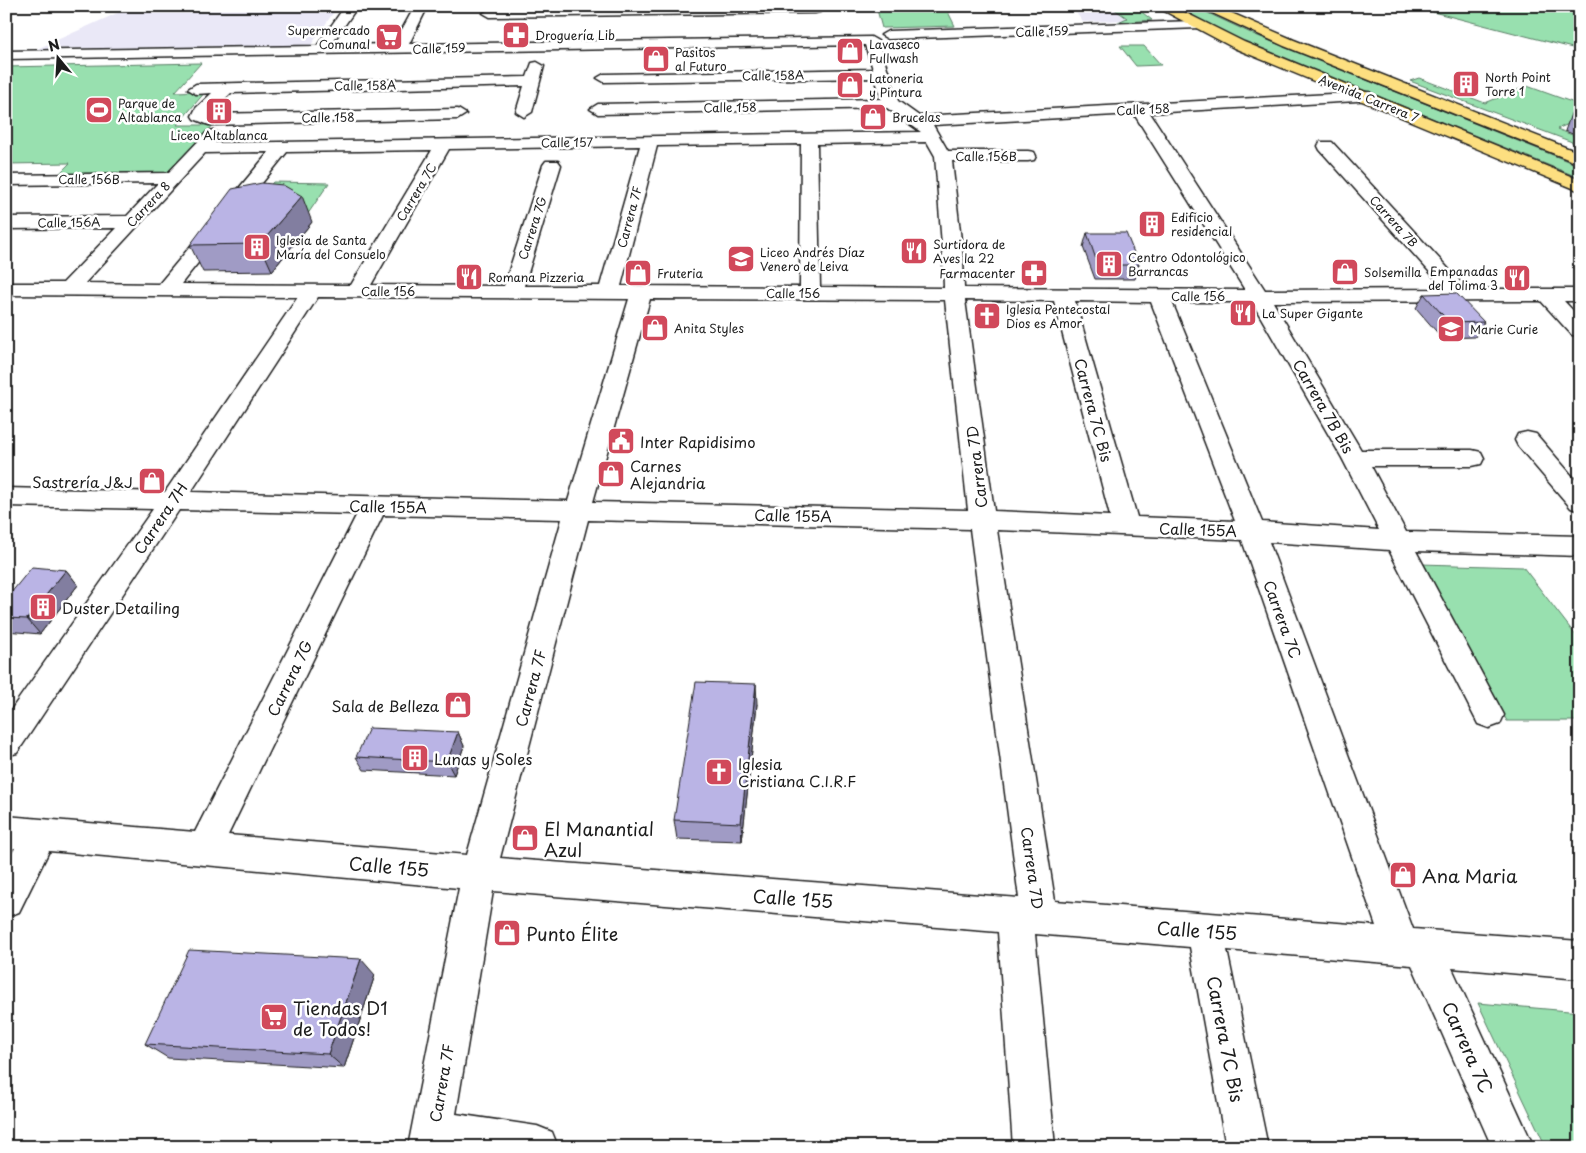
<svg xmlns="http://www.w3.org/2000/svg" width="1586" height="1153" font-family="'Playpen Sans',sans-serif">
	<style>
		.built { fill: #eae8f7 }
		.green { fill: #98e0af; stroke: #5a7e66 }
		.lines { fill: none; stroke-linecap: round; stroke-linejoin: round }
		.minor-casing { stroke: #1c1c1c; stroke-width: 3 }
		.major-casing { stroke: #1c1c1c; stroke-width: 3 }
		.minor { fill: #fff; fill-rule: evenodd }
		.major { fill: #fddf80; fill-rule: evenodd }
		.wall { fill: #a09bc5; stroke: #1c1c1c }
		.shaded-wall { fill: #827ea0; stroke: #1c1c1c }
		.building { fill: #bab4e5; stroke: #1c1c1c }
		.labels { text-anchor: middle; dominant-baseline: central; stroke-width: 5; stroke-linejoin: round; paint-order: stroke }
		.far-poi-label { font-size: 12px; fill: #1c1c1c; stroke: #fff; text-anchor: start }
		.far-street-label { font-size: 12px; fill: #1c1c1c; stroke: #fff }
		.street-label { font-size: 15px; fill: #1c1c1c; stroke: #fff }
		.poi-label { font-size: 15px; fill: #1c1c1c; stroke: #fff; text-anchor: start }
		.near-poi-label { font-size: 18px; fill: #1c1c1c; stroke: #fff; text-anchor: start }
		.near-street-label { font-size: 18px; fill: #1c1c1c; stroke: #fff }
	</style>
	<rect width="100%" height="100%" fill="#fff"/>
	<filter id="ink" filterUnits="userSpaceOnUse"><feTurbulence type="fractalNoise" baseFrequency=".02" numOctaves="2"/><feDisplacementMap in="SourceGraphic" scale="10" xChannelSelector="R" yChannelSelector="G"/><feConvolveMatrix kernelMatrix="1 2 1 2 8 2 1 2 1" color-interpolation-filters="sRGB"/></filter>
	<g filter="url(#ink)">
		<g class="built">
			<path d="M 133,6 L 338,6 L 311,45 L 37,49 Z"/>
			<path d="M 1071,6 L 1110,6 L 1127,18 L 1125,20 L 1083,22 Z"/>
		</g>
		<g class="green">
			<path d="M 876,6 L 1061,6 L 947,10 L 955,26 L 882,28 Z"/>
			<path d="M 1110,6 L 1134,6 L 1152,20 L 1116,23 L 1127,18 Z"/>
			<path d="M 1175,6 L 1193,6 L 1253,34 L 1580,166 L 1580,178 L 1239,40 Z"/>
			<path d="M 1430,6 L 1580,6 L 1580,50 L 1433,12 Z"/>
			<path d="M 1120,46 L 1144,46 L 1161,65 L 1136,66 Z"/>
			<path d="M 201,63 L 175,92 L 206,91 L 177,125 L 213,125 L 173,175 L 56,177 L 70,163 L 6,164 L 6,67 Z"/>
			<path d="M 1419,78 L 1485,103 L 1527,86 L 1580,105 L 1580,119 L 1557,129 L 1580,138 L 1580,145 L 1410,81 Z"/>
			<path d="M 273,182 L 329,183 L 305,218 L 243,216 Z"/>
			<path d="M 1421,564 L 1523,567 L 1580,641 L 1580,721 L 1507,721 Z"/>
			<path d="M 1478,1003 L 1580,1012 L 1580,1147 L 1546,1147 Z"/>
		</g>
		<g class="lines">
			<g class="minor-casing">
				<g id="minor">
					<path d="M 345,6 L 358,6 L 331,45 L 394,44 L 415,6 L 428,6 L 409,44 L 871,37 L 878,41 L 898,101 L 919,116 L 1369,92 L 1377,97 L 1374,100 L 1150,113 L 1265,290 L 1445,289 L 1320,150 L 1318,146 L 1320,142 L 1332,142 L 1467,289 L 1580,289 L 1580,301 L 1564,301 L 1580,318 L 1580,336 L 1572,335 L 1541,301 L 1273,302 L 1361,450 L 1472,450 L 1481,452 L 1484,458 L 1481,464 L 1472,466 L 1371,466 L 1406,532 L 1580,536 L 1580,556 L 1416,551 L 1504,715 L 1500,724 L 1489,728 L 1478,724 L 1389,550 L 1269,542 L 1413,929 L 1580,941 L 1580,979 L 1452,968 L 1534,1147 L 1492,1147 L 1412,965 L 1227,950 L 1268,1147 L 1226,1147 L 1190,947 L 1035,934 L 1055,1147 L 1013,1147 L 998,932 L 493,891 L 456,1114 L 537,1126 L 552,1132 L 558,1147 L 408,1147 L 459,888 L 49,851 L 19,912 L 6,917 L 6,864 L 15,848 L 6,848 L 6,816 L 195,832 L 357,514 L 179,510 L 17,753 L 6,756 L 6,717 L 153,509 L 6,506 L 6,488 L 165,492 L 298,297 L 6,295 L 6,283 L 63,283 L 116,228 L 6,229 L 6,217 L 127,216 L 158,183 L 6,185 L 6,175 L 168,173 L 207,132 L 213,130 L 221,135 L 215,143 L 921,132 L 887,108 L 598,114 L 590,109 L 598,104 L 882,99 L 875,78 L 604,82 L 597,78 L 604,74 L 873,69 L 865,45 L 6,59 L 6,51 L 317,46 ZM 1134,114 L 1245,290 L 964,288 L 963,258 L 952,161 L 1028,161 L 1034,160 L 1036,156 L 1034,152 L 1028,151 L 948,151 L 933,125 ZM 927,142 L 935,156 L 943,258 L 944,288 L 820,287 L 817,144 ZM 801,144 L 800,287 L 621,286 L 657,146 ZM 640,146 L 600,286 L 524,286 L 561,165 L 558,161 L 546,161 L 543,165 L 504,286 L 371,285 L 449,149 ZM 432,150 L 351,285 L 181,284 L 287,152 ZM 269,152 L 159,284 L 85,283 L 205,153 ZM 318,297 L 629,299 L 568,501 L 191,492 ZM 650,299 L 945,300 L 968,510 L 593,502 ZM 965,300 L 1054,301 L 1110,516 L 994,511 ZM 1075,301 L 1151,302 L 1235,521 L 1137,517 ZM 1172,302 L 1252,302 L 1342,458 L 1379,530 L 1262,522 ZM 383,515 L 562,519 L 467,855 L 228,835 ZM 588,520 L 970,529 L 1019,898 L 500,858 ZM 997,530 L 1242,540 L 1376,926 L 1055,901 Z"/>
					<path d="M 820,6 L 822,9 L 820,12 L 815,13 L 490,17 L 483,13 L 490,9 Z"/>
					<path d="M 1195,21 L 1202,25 L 1200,28 L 888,39 L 881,35 L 888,31 Z"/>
					<path d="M 537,62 L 544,66 L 532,112 L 524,117 L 516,112 L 524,86 L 231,93 L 209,114 L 458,109 L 466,114 L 458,119 L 209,125 L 194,119 L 192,116 L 196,108 L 212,93 L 196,94 L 188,89 L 196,84 L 527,77 L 532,63 Z"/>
					<path d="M 1527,432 L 1536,434 L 1580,485 L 1580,511 L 1571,508 L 1518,446 L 1515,440 L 1518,434 Z"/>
				</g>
			</g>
			<g class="major-casing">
				<g id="major">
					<path d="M 1155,6 L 1172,6 L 1244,42 L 1580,180 L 1580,191 L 1234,48 Z"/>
					<path d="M 1197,6 L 1215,6 L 1294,40 L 1580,153 L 1580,164 L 1284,46 Z"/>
				</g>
			</g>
			<use href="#minor" class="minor"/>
			<use href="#major" class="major"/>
		</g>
		<g class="wall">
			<path d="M 1580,98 L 1580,137 L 1565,131 L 1572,111 Z"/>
			<path d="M 312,222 L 272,271 L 203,272 L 190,245 Z"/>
			<path d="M 1087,233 L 1139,265 L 1135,279 L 1095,279 L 1083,247 Z"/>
			<path d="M 1424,294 L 1484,322 L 1475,337 L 1442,338 L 1416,308 Z"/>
			<path d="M 66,570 L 78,585 L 40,634 L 6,631 L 6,599 Z"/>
			<path d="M 757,704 L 742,841 L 677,839 L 674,820 Z"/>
			<path d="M 458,732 L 464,746 L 454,775 L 364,770 L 356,757 Z"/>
			<path d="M 375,975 L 344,1068 L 168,1058 L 145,1044 Z"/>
		</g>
		<g class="shaded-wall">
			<path d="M 302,196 L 312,222 L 272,271 L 260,244 Z"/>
			<path d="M 66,570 L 78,585 L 40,634 L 27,619 Z"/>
			<path d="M 756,684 L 757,704 L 742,841 L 741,823 Z"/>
			<path d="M 458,732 L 464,746 L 454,775 L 447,762 Z"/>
			<path d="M 361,959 L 375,975 L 344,1068 L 328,1054 Z"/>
		</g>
		<g class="building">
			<path d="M 262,183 L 283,185 L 302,196 L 260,244 L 190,245 L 232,189 Z"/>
			<path d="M 1087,233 L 1126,233 L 1139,265 L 1098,265 Z"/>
			<path d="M 1456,293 L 1484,322 L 1450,323 L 1424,294 Z"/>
			<path d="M 32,567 L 66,570 L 27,619 L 6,618 L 6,599 Z"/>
			<path d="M 696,682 L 756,684 L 741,823 L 674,820 Z"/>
			<path d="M 369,728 L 458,732 L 447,762 L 356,757 Z"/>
			<path d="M 189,950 L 361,959 L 328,1054 L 145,1044 Z"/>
		</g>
	</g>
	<defs>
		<g id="pharmacy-square" transform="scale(1.4375)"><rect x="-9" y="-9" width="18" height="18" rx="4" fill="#d1495b" stroke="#fff"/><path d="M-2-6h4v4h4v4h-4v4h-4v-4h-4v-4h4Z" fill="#fff"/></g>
		<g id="supermarket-square" transform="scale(1.4375)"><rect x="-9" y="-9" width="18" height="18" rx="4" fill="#d1495b" stroke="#fff"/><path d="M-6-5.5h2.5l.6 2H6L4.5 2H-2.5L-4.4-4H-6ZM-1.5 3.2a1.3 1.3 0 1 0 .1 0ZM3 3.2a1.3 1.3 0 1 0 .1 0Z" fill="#fff"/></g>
		<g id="shop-square" transform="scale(1.4375)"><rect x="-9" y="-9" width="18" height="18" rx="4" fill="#d1495b" stroke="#fff"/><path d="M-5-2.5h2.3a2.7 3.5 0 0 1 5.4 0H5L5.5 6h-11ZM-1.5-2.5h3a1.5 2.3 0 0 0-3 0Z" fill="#fff"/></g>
		<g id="building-square" transform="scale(1.4375)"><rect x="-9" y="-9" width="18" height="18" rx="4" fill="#d1495b" stroke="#fff"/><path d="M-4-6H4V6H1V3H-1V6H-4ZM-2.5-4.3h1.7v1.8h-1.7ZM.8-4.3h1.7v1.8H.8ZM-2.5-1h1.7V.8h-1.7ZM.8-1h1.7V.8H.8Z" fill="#fff"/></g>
		<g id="stadium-square" transform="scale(1.4375)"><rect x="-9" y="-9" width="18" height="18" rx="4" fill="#d1495b" stroke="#fff"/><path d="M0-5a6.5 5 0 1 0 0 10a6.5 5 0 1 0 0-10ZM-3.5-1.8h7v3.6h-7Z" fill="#fff"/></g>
		<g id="restaurant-square" transform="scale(1.4375)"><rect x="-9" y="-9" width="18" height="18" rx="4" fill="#d1495b" stroke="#fff"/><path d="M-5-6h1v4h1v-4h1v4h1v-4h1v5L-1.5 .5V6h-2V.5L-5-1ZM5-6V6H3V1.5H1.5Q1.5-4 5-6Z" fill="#fff"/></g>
		<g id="university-square" transform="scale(1.4375)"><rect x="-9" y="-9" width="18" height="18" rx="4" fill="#d1495b" stroke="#fff"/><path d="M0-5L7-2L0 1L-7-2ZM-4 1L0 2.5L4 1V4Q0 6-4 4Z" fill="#fff"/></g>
		<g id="church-square" transform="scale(1.4375)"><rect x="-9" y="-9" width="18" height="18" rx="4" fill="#d1495b" stroke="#fff"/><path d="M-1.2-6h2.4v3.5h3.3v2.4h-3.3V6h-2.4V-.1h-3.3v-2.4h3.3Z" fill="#fff"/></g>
		<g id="school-square" transform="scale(1.4375)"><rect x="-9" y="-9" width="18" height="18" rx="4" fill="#d1495b" stroke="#fff"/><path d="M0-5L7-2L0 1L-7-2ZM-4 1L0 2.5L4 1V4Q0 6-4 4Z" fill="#fff"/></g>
		<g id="civic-square" transform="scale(1.4375)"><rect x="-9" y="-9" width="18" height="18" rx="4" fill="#d1495b" stroke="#fff"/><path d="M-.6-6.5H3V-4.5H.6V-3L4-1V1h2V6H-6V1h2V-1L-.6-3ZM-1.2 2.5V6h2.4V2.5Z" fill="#fff"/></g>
	</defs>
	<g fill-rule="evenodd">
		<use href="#pharmacy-square" x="516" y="35"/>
		<use href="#supermarket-square" x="389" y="37"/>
		<use href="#shop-square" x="850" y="51"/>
		<use href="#shop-square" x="656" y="59"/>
		<use href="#building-square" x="1466" y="84"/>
		<use href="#shop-square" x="850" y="85"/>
		<use href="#stadium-square" x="99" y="110"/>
		<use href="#building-square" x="219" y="111"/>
		<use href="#shop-square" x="873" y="117"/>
		<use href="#building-square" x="1152" y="224"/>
		<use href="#building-square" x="257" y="247"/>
		<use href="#restaurant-square" x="914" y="251"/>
		<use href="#university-square" x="741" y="259"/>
		<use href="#building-square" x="1109" y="264"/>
		<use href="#shop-square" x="1345" y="272"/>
		<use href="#shop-square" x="638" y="273"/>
		<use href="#pharmacy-square" x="1034" y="273"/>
		<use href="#restaurant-square" x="469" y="277"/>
		<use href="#restaurant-square" x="1517" y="278"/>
		<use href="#restaurant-square" x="1243" y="313"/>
		<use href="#church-square" x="987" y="316"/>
		<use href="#shop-square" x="655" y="328"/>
		<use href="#school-square" x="1451" y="329"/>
		<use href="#civic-square" x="621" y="441"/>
		<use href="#shop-square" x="611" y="474"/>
		<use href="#shop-square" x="152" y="481"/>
		<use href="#building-square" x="43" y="607"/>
		<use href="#shop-square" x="458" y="705"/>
		<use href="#building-square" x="415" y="758"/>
		<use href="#church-square" x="719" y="772"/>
		<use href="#shop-square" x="525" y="838"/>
		<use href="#shop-square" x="1403" y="875"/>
		<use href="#shop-square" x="507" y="933"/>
		<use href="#supermarket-square" x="274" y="1017"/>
	</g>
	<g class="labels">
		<g class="far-poi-label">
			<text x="370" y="30" text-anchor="end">Supermercado<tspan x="370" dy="14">Comunal</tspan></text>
			<text x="535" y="35">Droguería Lib</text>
			<text x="869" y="44">Lavaseco<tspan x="869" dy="14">Fullwash</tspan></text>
			<text x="675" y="52">Pasitos<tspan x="675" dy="14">al Futuro</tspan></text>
			<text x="1485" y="77">North Point<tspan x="1485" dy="14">Torre 1</tspan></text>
			<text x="869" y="78">Latoneria<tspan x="869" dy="14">y Pintura</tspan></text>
			<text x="118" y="103">Parque de<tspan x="118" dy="14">Altablanca</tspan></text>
			<text x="892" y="117">Brucelas</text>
			<text x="219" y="135" text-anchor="middle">Liceo Altablanca</text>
			<text x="1171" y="217">Edificio<tspan x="1171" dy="14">residencial</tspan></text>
			<text x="276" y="240">Iglesia de Santa<tspan x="276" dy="14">María del Consuelo</tspan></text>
			<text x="933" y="244">Surtidora de<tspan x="933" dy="14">Aves la 22</tspan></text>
			<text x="760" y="252">Liceo Andrés Díaz<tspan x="760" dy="14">Venero de Leiva</tspan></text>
			<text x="1128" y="257">Centro Odontológico<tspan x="1128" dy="14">Barrancas</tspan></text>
			<text x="1498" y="271" text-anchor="end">Empanadas<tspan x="1498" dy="14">del Tolima 3</tspan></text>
			<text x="1364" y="272">Solsemilla</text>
			<text x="657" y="273">Fruteria</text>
			<text x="1015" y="273" text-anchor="end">Farmacenter</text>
			<text x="488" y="277">Romana Pizzeria</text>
			<text x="1006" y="309">Iglesia Pentecostal<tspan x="1006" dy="14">Dios es Amor</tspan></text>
			<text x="1262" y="313">La Super Gigante</text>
			<text x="674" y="328">Anita Styles</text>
			<text x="1470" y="329">Marie Curie</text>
		</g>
		<g class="far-street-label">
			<text transform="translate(1042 31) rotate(-2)">Calle 159</text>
			<text transform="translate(439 48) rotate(-2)">Calle 159</text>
			<text transform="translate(773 75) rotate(-1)">Calle 158A</text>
			<text transform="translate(365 85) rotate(-1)">Calle 158A</text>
			<text transform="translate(1369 98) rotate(22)">Avenida Carrera 7</text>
			<text transform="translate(730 107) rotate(-1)">Calle 158</text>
			<text transform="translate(1143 109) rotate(-3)">Calle 158</text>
			<text transform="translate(328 117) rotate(-1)">Calle 158</text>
			<text transform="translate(567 142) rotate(-1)">Calle 157</text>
			<text x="986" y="156">Calle 156B</text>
			<text x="89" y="179">Calle 156B</text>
			<text transform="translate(416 192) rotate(-59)">Carrera 7C</text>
			<text transform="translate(148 204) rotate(-47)">Carrera 8</text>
			<text transform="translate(629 217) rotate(-75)">Carrera 7F</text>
			<text transform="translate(1394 221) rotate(48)">Carrera 7B</text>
			<text transform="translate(69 222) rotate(-1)">Calle 156A</text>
			<text transform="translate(532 228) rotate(-72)">Carrera 7G</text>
			<text x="388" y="291">Calle 156</text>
			<text x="793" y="293">Calle 156</text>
			<text x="1198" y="296">Calle 156</text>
		</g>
		<g class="street-label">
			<text transform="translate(1324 406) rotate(60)">Carrera 7B Bis</text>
			<text transform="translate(1094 410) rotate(75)">Carrera 7C Bis</text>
			<text transform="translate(976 467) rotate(-97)">Carrera 7D</text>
			<text transform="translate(388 506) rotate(1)">Calle 155A</text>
			<text transform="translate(793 515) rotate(1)">Calle 155A</text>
			<text transform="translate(160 518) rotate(-56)">Carrera 7H</text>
			<text transform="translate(1198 529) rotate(2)">Calle 155A</text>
			<text transform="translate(1283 619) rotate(70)">Carrera 7C</text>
			<text transform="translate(289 678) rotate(-64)">Carrera 7G</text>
			<text transform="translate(530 688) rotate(-75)">Carrera 7F</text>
			<text transform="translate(1033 868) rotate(82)">Carrera 7D</text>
			<text transform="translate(441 1083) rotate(-80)">Carrera 7F</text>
		</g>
		<g class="poi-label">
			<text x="640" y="441">Inter Rapidisimo</text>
			<text x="630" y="465">Carnes<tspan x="630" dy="17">Alejandria</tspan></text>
			<text x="133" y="481" text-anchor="end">Sastrería J&amp;J</text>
			<text x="62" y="607">Duster Detailing</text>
			<text x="439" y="705" text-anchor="end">Sala de Belleza</text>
			<text x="434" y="758">Lunas y Soles</text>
			<text x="738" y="763">Iglesia<tspan x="738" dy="17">Cristiana C.I.R.F</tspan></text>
		</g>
		<g class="near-poi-label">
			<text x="544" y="828">El Manantial<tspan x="544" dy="21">Azul</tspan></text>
			<text x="1422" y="875">Ana Maria</text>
			<text x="526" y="933">Punto Élite</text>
			<text x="293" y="1007">Tiendas D1<tspan x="293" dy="21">de Todos!</tspan></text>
		</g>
		<g class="near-street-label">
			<text transform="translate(389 866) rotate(5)">Calle 155</text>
			<text transform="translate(793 898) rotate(4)">Calle 155</text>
			<text transform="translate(1197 930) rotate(4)">Calle 155</text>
			<text transform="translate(1226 1039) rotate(79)">Carrera 7C Bis</text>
			<text transform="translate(1468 1047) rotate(66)">Carrera 7C</text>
		</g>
	</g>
	<rect width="1586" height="1153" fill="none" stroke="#fff" stroke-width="25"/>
	<rect x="12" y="12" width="1561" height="1128" fill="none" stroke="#1c1c1c" stroke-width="2" filter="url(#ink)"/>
	<g transform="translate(58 58) rotate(342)" stroke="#ffffff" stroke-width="4" paint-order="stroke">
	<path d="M0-4L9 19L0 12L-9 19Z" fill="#1c1c1c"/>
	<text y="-8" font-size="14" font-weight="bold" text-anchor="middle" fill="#1c1c1c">N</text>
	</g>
</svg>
